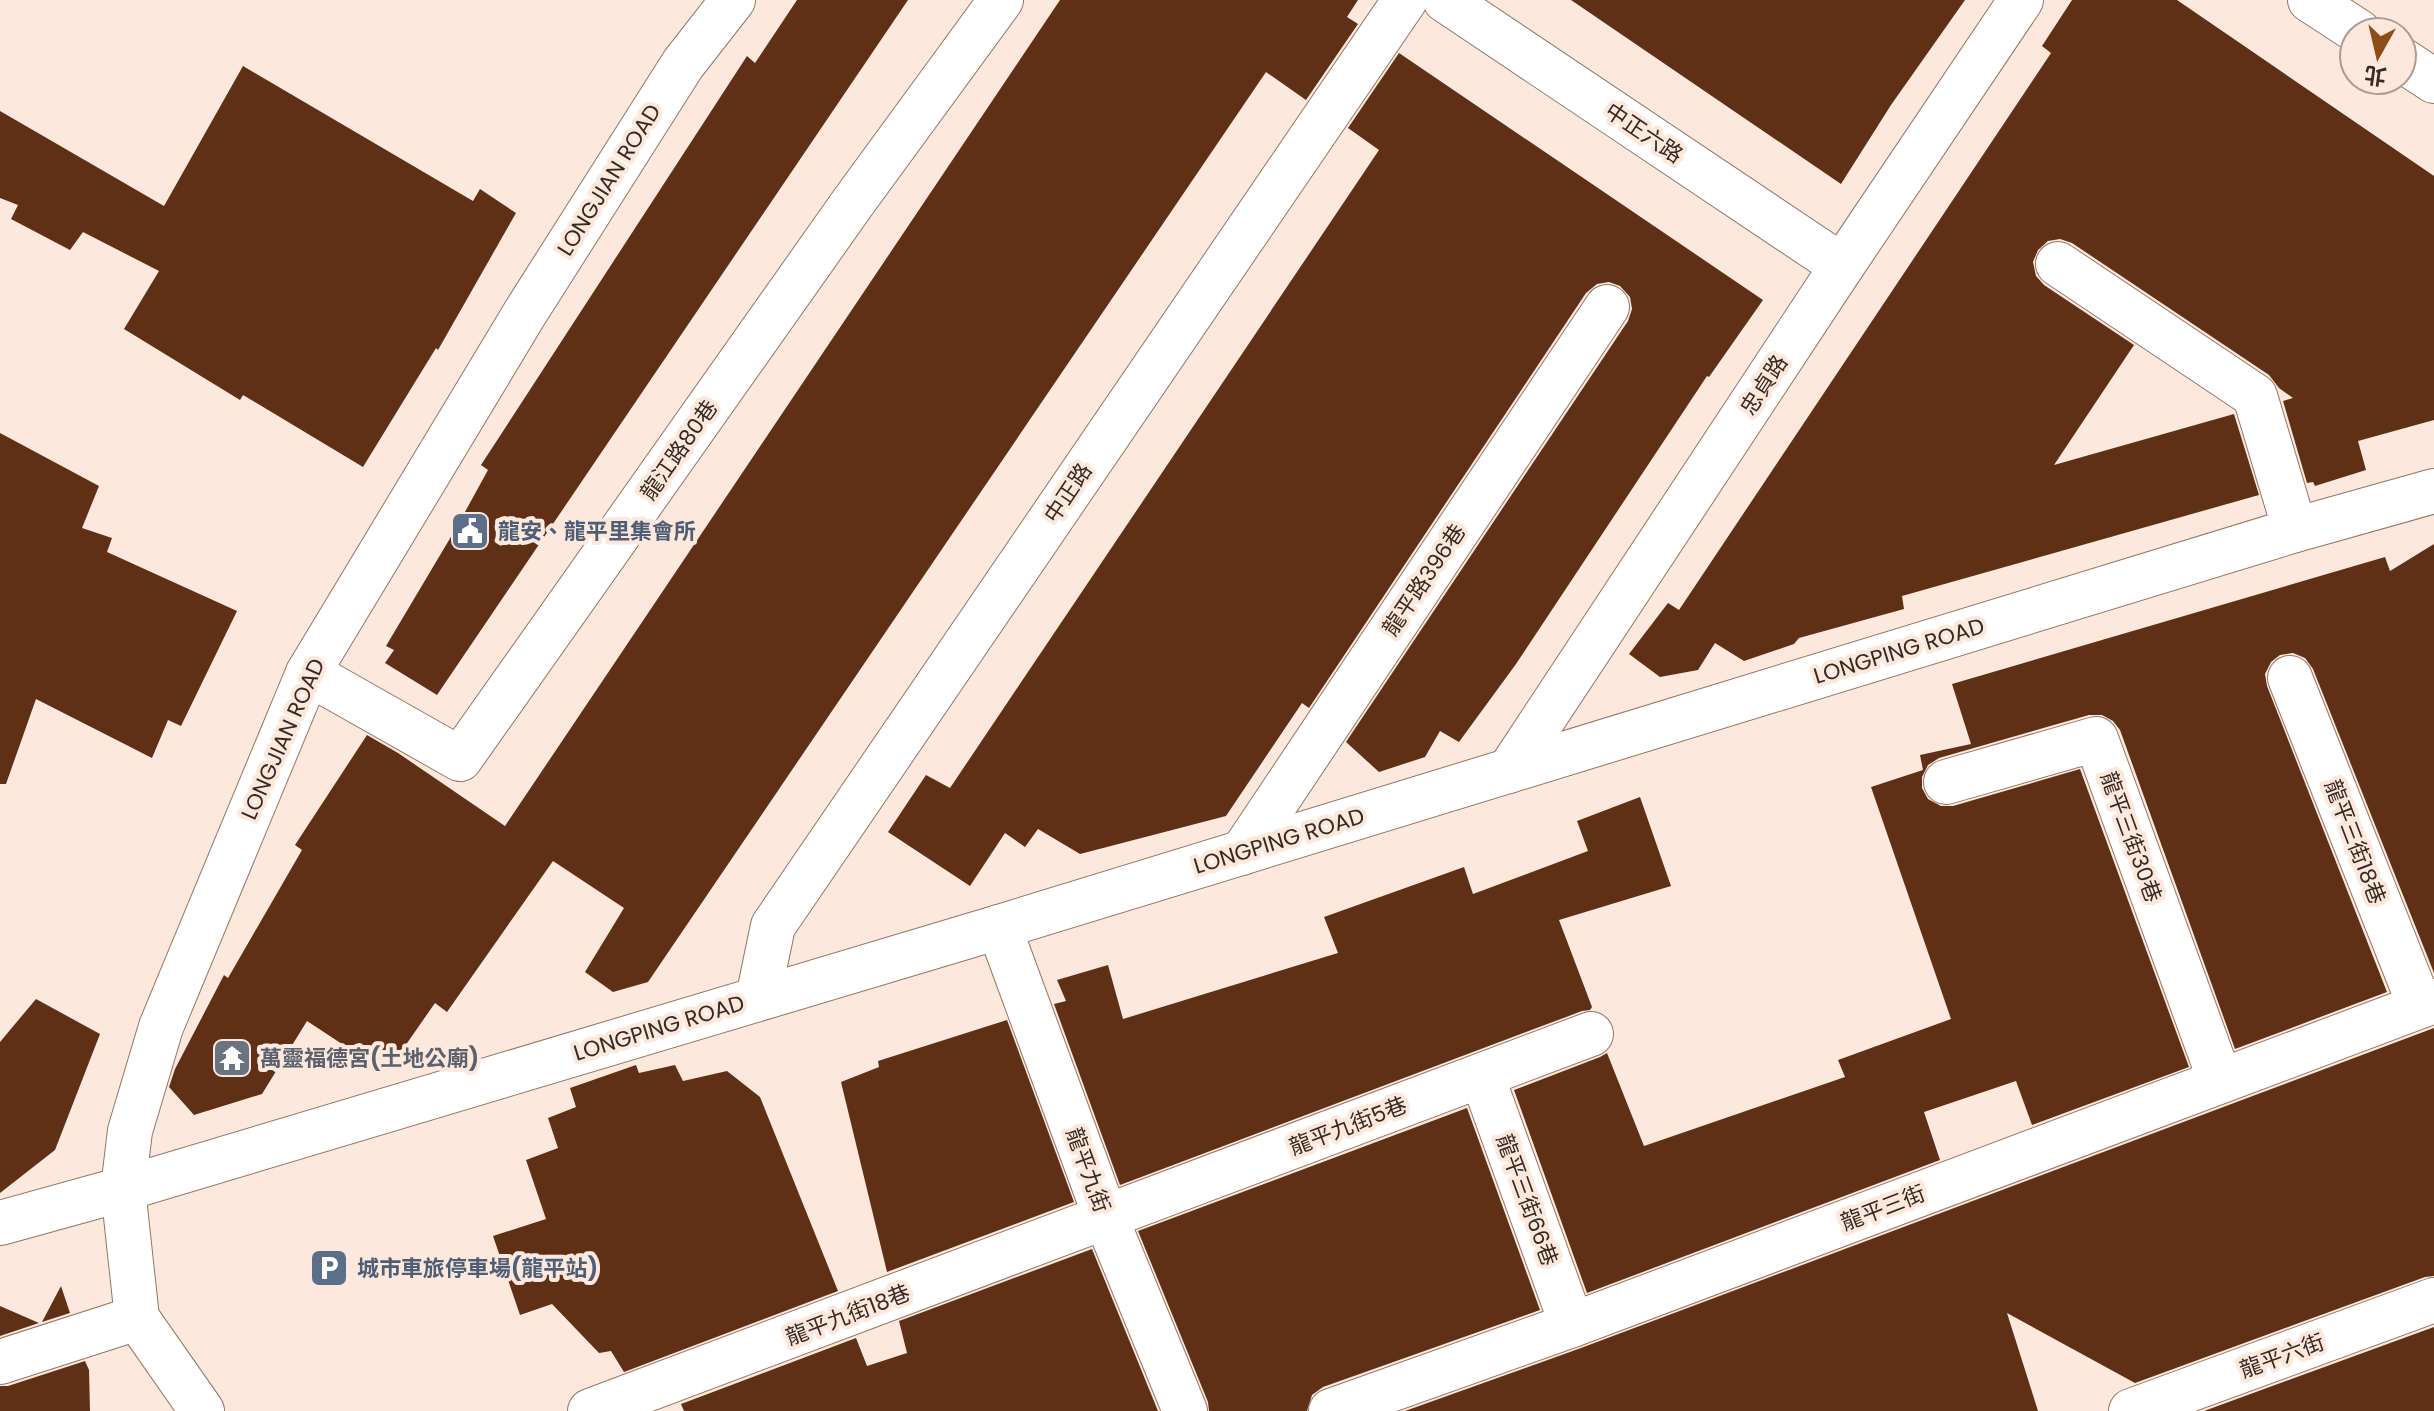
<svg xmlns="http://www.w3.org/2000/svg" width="2434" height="1411" font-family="Poppins,'Noto Sans TC',sans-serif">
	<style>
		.building { fill: #5f3016 }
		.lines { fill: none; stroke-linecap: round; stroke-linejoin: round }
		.minor-casing { stroke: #937664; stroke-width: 46 }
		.minor { stroke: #fff; stroke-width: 44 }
		.labels { text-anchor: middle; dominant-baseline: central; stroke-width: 8; stroke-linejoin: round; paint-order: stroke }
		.street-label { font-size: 22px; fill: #362a22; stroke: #fce8dc }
		.service-label { font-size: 22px; font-weight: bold; fill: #4e5e75; stroke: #fce8dc; text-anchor: start }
		.worship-label { font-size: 22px; font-weight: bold; fill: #5b616d; stroke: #fce8dc; text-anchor: start }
	</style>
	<rect width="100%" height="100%" fill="#fce8dc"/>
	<g class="building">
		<path d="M 797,0 L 908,0 L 437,695 L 385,663 L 394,650 L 386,646 L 455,530 L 488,470 L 481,465 L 747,56 L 755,63 Z"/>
		<path d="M 1060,0 L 1358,0 L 1347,17 L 1358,24 L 1306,100 L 1266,72 L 648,982 L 613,992 L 585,972 L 624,908 L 553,861 L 447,1012 L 435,1003 L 396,1059 L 378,1048 L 368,1061 L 307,1021 L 262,1094 L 194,1115 L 169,1087 L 175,1069 L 224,975 L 228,978 L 302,850 L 295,845 L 367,735 L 398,753 L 505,826 Z"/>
		<path d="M 1571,0 L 1965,0 L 1891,105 L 1841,184 Z"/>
		<path d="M 2072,0 L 2177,0 L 2434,176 L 2434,420 L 2358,441 L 2366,470 L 2315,486 L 2313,482 L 2307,483 L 2283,401 L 2293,398 L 2279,388 L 2269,375 L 2072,243 L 2060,239 L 2048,241 L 2038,250 L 2033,262 L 2036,276 L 2044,285 L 2134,345 L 2054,465 L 2234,414 L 2259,495 L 1902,596 L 1904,609 L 1799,638 L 1794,644 L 1744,661 L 1715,643 L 1698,670 L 1660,677 L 1629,654 L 1668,603 L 1679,610 L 2051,53 L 2042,46 Z"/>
		<path d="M 1399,53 L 1763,300 L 1709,377 L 1707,376 L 1516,664 L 1459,742 L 1440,731 L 1425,757 L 1379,772 L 1346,742 L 1628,321 L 1632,309 L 1630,297 L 1620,286 L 1609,282 L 1597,284 L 1586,293 L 1309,708 L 1302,703 L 1226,816 L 1080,854 L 1038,829 L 1025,847 L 1005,833 L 970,886 L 888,832 L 926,775 L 950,788 L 1379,150 L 1348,128 Z"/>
		<path d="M 243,66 L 473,201 L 480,189 L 516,213 L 438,350 L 436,348 L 363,467 L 243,395 L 240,400 L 124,329 L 159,271 L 83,232 L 70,250 L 11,219 L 18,205 L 0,198 L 0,111 L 164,206 Z"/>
		<path d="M 0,433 L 99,486 L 82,528 L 112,538 L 107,552 L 237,611 L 181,726 L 168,720 L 152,758 L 36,699 L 6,784 L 0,784 Z"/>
		<path d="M 2434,544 L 2434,973 L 2313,669 L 2305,658 L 2293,653 L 2280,655 L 2271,662 L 2265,674 L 2267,686 L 2387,992 L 2235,1049 L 2120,730 L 2113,721 L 2102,715 L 2089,715 L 1939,758 L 1928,765 L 1922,777 L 1922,788 L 1928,799 L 1941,806 L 1953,806 L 2080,769 L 2189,1067 L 2032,1125 L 2016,1081 L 1924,1112 L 1940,1160 L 1587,1293 L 1514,1090 L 1600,1057 L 1607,1053 L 1644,1146 L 1845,1077 L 1838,1060 L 1951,1019 L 1871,787 L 1923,770 L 1920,755 L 1971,744 L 1952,684 L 2385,557 L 2390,571 Z"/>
		<path d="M 1640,797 L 1671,886 L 1559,920 L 1592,1007 L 1590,1010 L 1582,1011 L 1120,1185 L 1054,1004 L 1066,1001 L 1057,980 L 1108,965 L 1123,1019 L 1338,953 L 1324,917 L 1464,867 L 1473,894 L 1588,851 L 1577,821 Z"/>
		<path d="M 36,999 L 100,1034 L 55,1150 L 0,1193 L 0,1042 Z"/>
		<path d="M 1007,1020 L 1074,1202 L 887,1272 L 841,1082 L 879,1067 L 878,1061 Z"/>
		<path d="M 2434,1028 L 2434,1276 L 2425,1277 L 2135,1383 L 2007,1313 L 2038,1411 L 1405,1411 L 1581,1348 Z"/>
		<path d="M 636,1065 L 639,1073 L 675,1065 L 683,1081 L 727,1071 L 760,1097 L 838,1291 L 624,1372 L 611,1351 L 599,1353 L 552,1304 L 520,1315 L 493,1236 L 546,1219 L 526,1160 L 558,1148 L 548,1118 L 576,1107 L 570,1088 Z"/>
		<path d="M 1467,1108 L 1540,1310 L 1323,1387 L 1312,1395 L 1307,1411 L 1209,1411 L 1208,1402 L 1138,1231 Z"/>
		<path d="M 1092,1249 L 1158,1411 L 684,1411 L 681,1404 L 856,1338 L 867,1366 L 907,1353 L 899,1321 Z"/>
		<path d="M 61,1286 L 70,1313 L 42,1322 Z"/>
		<path d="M 0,1306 L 39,1323 L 0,1336 Z"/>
		<path d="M 2434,1327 L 2434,1411 L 2204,1411 Z"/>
		<path d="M 85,1361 L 89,1370 L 90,1411 L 0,1411 L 0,1386 L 8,1386 Z"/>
	</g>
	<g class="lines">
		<g class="minor-casing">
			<g id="minor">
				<path d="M 1445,0 L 1842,266"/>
				<path d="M 2310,0 L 2359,32"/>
				<path d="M 2402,60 L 2434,81"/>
				<path d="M 2058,264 L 2255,396 L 2295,530"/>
				<path d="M 308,673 L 460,759 L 854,201 L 1001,0"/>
				<path d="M 2290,678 L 2420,1006"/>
				<path d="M 1509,771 L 1842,266 L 2021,0"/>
				<path d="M 1946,782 L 2096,739 L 2220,1080"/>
				<path d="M 1242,853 L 1607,307"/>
				<path d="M 999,927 L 1106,1218 L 1185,1411"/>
				<path d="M 758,998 L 773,926 L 1405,0"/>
				<path d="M 1482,1076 L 1572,1325"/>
				<path d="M 0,1223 L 123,1189 L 999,927 L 2295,530 L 2434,491"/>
				<path d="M 0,1362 L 137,1318"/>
				<path d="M 202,1411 L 137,1318 L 123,1189 L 130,1131 L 161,1027 L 308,673 L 525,313 L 683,64 L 733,0"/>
				<path d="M 590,1411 L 1591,1034"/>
				<path d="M 1331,1411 L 1572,1325 L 2434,1001"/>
				<path d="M 2131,1411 L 2434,1300"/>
			</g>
		</g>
		<use href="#minor" class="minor"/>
	</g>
	<defs>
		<g id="civic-square" transform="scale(2)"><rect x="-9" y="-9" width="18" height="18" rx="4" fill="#5c6f8a" stroke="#fce8dc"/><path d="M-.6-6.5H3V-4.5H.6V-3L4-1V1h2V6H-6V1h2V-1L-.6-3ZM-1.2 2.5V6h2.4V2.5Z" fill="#fff"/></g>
		<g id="temple-square" transform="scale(2)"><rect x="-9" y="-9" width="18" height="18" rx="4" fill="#6b7280" stroke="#fce8dc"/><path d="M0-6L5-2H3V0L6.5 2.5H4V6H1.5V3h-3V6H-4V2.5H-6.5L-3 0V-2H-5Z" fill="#fff"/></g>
		<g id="parking-square" transform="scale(2)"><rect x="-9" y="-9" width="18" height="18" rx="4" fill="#5c6f8a" stroke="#fce8dc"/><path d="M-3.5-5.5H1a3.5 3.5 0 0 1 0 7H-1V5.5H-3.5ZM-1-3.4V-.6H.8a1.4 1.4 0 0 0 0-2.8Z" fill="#fff"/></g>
	</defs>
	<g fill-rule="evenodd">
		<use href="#civic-square" x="470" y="531"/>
		<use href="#temple-square" x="232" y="1058"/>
		<use href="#parking-square" x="329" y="1268"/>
	</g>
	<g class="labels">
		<g class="street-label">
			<text transform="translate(1644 133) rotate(34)">中正六路</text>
			<text transform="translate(609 180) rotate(-58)">LONGJIAN ROAD</text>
			<text transform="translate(1764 385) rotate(-57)">忠貞路</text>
			<text transform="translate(679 450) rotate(-55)">龍江路80巷</text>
			<text transform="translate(1068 493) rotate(-56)">中正路</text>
			<text transform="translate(1424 580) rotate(-56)">龍平路396巷</text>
			<text transform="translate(1899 651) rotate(-17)">LONGPING ROAD</text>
			<text transform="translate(283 739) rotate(-66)">LONGJIAN ROAD</text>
			<text transform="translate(2131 837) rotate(70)">龍平三街30巷</text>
			<text transform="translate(1279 841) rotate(-17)">LONGPING ROAD</text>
			<text transform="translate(2355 842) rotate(69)">龍平三街18巷</text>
			<text transform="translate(659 1028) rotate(-17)">LONGPING ROAD</text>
			<text transform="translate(1348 1126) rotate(-21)">龍平九街5巷</text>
			<text transform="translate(1088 1170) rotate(70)">龍平九街</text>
			<text transform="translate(1527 1200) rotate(70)">龍平三街66巷</text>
			<text transform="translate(1883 1208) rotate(-21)">龍平三街</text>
			<text transform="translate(848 1315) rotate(-21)">龍平九街18巷</text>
			<text transform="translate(2282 1356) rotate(-20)">龍平六街</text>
		</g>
		<g class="service-label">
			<text x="498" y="531">龍安、龍平里集會所</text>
			<text x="357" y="1268">城市車旅停車場(龍平站)</text>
		</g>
		<g class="worship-label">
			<text x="260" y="1058">萬靈福德宮(土地公廟)</text>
		</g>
	</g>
	<g transform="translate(2378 56) rotate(188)"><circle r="38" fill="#fce8dc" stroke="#ad9c92" stroke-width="2"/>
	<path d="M0-6L14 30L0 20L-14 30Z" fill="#8e4c19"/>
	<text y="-12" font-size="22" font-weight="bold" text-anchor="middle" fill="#362a22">北</text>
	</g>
</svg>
